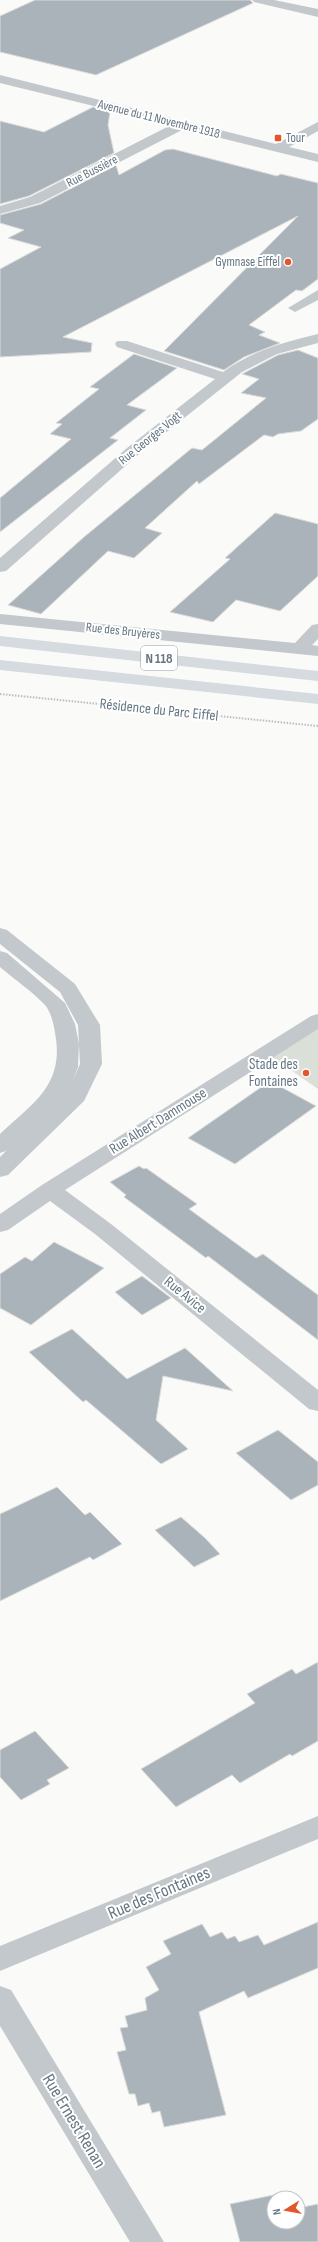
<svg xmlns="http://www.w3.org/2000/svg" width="318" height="2242" font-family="'Sofia Sans Condensed',sans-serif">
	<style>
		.green { fill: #dadfd7 }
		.building { fill: #aab3b9; stroke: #dcdcda }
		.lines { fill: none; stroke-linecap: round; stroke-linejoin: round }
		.path { stroke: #bbbfc2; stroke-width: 2; stroke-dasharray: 1.5 1.5; stroke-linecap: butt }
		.minor { fill: #c3c8cc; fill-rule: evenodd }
		.highway { fill: #d6dbdf; fill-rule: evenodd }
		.poi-dot { fill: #e4572e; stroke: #fff; stroke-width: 1.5 }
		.labels { text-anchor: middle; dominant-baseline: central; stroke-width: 4; stroke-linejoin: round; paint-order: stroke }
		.far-street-label { font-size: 13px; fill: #657683; stroke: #fff }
		.far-poi-label { font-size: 13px; fill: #657683; stroke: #fff; text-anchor: start }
		.shield { fill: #fff; stroke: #939fa8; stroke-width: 1 }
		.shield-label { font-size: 14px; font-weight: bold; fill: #657683 }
		.street-label { font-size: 15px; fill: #657683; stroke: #fff }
		.poi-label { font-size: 15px; fill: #657683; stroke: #fff; text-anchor: end }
		.near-street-label { font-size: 18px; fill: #657683; stroke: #fff }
	</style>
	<rect width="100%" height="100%" fill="#fafaf8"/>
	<path class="green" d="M 318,1024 L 318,1089 L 271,1056 Z"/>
	<g class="building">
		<path d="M 35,0 L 250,0 L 253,3 L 96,75 L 0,52 L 0,16 Z"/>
		<path d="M 93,107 L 110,112 L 108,125 L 114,153 L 29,196 L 0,204 L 0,121 L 44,132 Z"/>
		<path d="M 173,149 L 277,176 L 281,174 L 318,183 L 318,279 L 302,291 L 296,290 L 249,325 L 265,332 L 259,335 L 280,343 L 244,357 L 224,370 L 164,351 L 298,216 L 63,337 L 92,343 L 91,352 L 0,357 L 0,269 L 41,247 L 8,238 L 24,230 L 0,223 L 0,215 L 41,204 L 116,165 L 119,175 L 165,150 Z"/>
		<path d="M 298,350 L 318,358 L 318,419 L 301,431 L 278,434 L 273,437 L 264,435 L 199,484 L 197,481 L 145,528 L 162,533 L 134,558 L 108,551 L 41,614 L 8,605 L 84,537 L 192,448 L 202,450 L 266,398 L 241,393 L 259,379 L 242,374 L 278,355 Z"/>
		<path d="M 134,354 L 177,368 L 127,405 L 146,410 L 110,438 L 118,440 L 0,532 L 0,498 L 71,439 L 50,434 L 62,424 L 56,423 L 99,389 L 90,387 Z"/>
		<path d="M 275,513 L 318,524 L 318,576 L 280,611 L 236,600 L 213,622 L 170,612 L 230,559 L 225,558 Z"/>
		<path d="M 270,1081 L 316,1106 L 235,1164 L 188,1138 Z"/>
		<path d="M 139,1166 L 144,1169 L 146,1168 L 197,1204 L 189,1209 L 256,1258 L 263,1254 L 318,1295 L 318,1340 L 208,1256 L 206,1258 L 124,1197 L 126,1195 L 110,1182 Z"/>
		<path d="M 54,1242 L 104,1268 L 31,1325 L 0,1308 L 0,1274 L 25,1257 L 32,1261 Z"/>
		<path d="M 142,1276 L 171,1298 L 142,1315 L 115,1292 Z"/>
		<path d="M 72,1329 L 127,1379 L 185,1348 L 233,1391 L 163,1376 L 156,1420 L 188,1449 L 161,1464 L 86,1400 L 83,1402 L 29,1352 Z"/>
		<path d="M 278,1430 L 318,1462 L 318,1485 L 291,1500 L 236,1453 Z"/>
		<path d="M 57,1487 L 85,1515 L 90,1512 L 122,1544 L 93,1560 L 90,1557 L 0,1601 L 0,1514 Z"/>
		<path d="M 181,1517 L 205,1538 L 220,1554 L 194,1567 L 155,1530 Z"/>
		<path d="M 318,1662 L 318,1741 L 292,1756 L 290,1754 L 240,1783 L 232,1775 L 176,1807 L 141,1769 L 255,1703 L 247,1694 L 292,1669 L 296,1674 Z"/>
		<path d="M 35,1731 L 69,1768 L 47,1780 L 50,1784 L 21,1800 L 0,1777 L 0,1750 Z"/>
		<path d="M 318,1922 L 318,1968 L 248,1998 L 244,1991 L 199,2012 L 226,2115 L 164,2127 L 160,2111 L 152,2113 L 149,2103 L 138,2106 L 135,2094 L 129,2094 L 117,2052 L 126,2050 L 120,2028 L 128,2027 L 125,2016 L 147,2010 L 145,1998 L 159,1990 L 146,1967 L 171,1954 L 163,1941 L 202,1924 L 210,1937 L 222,1932 L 227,1939 L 235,1936 L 239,1942 L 258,1935 L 264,1945 Z"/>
		<path d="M 283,2193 L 284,2198 L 274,2198 L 274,2222 L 298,2222 L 298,2208 L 318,2204 L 318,2242 L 240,2242 L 230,2204 Z"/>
	</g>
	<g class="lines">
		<path class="path" d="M 0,694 L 318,726"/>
		<g class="minor">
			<path d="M 252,0 L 274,0 L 318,9 L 318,17 L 254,2 Z"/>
			<path d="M 0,75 L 276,144 L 318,122 L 318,131 L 289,147 L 318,154 L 318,162 L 184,129 L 40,203 L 0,214 L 0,206 L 30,197 L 171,125 L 0,83 Z"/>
			<path d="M 318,290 L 318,300 L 295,312 L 288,308 Z"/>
			<path d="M 318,334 L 318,343 L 277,354 L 242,372 L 139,454 L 6,571 L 0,572 L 0,558 L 127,448 L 215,379 L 117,347 L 115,344 L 117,341 L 127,341 L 223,372 C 251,351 285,342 318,334 Z"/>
			<path d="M 0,614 L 295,643 L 312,625 L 318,624 L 318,639 L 312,645 L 318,646 L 318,656 L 0,624 Z"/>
			<path d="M 0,928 L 7,930 L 75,984 L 100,1025 L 102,1064 L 84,1101 L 8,1175 L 0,1177 L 0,1157 L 6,1151 L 0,1153 L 0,1134 C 33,1103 65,1085 55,1033 C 54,1025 51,1012 45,1005 C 32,991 15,980 0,967 L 0,951 L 7,953 L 65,1003 L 75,1024 L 79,1044 L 78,1067 L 72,1082 L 80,1064 L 78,1025 L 60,992 L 0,944 Z"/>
			<path d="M 318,1014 L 318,1029 L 65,1190 L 111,1224 L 318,1390 L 318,1411 L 309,1409 L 95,1234 L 50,1201 L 8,1230 L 0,1232 L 0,1214 L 42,1185 L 311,1016 Z"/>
			<path d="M 318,1816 L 318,1839 L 0,1971 L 0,1946 Z"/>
			<path d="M 0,1986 L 11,1990 L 164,2242 L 130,2242 L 0,2026 Z"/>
		</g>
		<g class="highway">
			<path d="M 0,636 L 318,671 L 318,681 L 0,646 Z"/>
			<path d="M 0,660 L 318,694 L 318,704 L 0,670 Z"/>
		</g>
	</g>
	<g class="poi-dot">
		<rect x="274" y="134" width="8" height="8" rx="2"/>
		<circle cx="288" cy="262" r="4"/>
		<circle cx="306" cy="1073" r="4"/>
	</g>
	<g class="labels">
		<g class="far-street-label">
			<text transform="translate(159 119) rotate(14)">Avenue du 11 Novembre 1918</text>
			<text transform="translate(92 171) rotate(-27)">Rue Bussière</text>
			<text transform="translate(150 438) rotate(-39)">Rue Georges Vogt</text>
			<text transform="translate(123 631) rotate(6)">Rue des Bruyères</text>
		</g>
		<g class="far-poi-label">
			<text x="286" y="138">Tour</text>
			<text x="280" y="262" text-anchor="end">Gymnase Eiffel</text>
		</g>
		<rect class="shield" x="141" y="646" width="36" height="24" rx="3"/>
		<g class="shield-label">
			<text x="159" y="658">N 118</text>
		</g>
		<g class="street-label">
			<text transform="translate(159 710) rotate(6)">Résidence du Parc Eiffel</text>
			<text transform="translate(158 1121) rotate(-32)">Rue Albert Dammouse</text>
			<text transform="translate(185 1295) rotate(39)">Rue Avice</text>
		</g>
		<g class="poi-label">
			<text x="298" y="1064">Stade des<tspan x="298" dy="17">Fontaines</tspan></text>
		</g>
		<g class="near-street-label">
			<text transform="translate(159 1893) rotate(-23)">Rue des Fontaines</text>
			<text transform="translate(74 2121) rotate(59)">Rue Ernest Renan</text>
		</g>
	</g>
	<g transform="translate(286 2210) rotate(259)"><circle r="19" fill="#ffffff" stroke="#c1c8cd"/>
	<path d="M0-3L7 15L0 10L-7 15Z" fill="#e4572e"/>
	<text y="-6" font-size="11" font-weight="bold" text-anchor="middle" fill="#657683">N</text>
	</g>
</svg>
